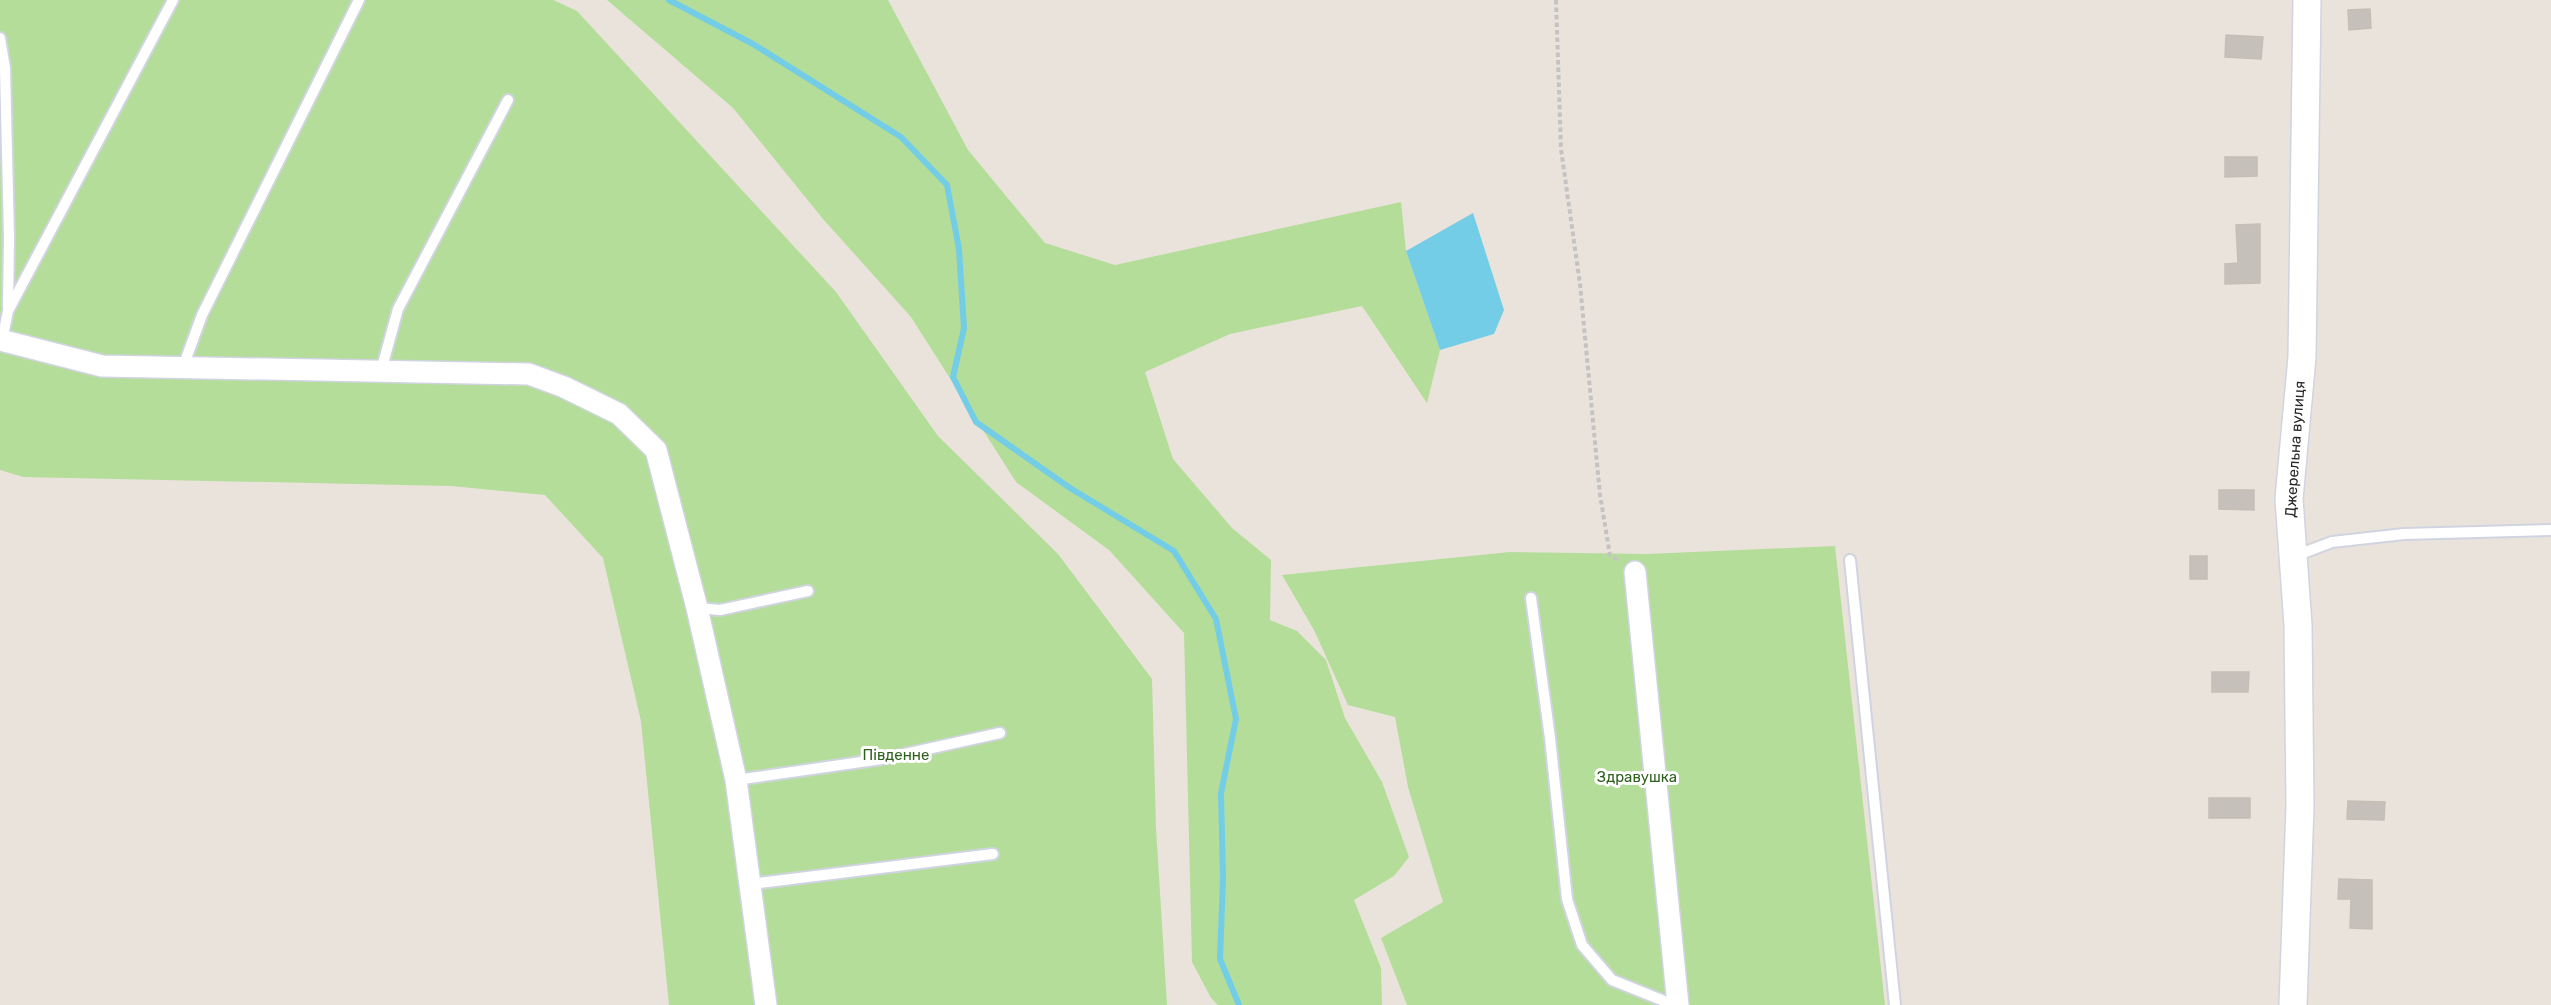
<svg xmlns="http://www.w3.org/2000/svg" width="2551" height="1005" font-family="Rubik,sans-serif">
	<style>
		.green { fill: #b4dd9a }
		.water { fill: #74cde6 }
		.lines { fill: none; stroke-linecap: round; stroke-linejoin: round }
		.stream { stroke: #74cde6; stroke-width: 6 }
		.building { fill: #c5c0ba; stroke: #c5beb5; stroke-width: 1.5 }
		.service-casing { stroke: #d0d4e0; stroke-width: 14 }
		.minor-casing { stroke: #d0d4e0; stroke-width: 24 }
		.tertiary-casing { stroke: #d0d4e0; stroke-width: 30 }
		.path { stroke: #c3c3c3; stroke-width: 4; stroke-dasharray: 4.5 3; stroke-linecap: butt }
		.service { stroke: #fff; stroke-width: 10 }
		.minor { stroke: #fff; stroke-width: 21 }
		.tertiary { stroke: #fff; stroke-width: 27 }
		.labels { text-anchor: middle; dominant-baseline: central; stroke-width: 6; stroke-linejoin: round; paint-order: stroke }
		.street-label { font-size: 15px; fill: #282828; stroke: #fff }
		.park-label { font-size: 15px; fill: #2e601e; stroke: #fff }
	</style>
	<rect width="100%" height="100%" fill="#eae3db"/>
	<g class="green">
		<path d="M 0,0 L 553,0 L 577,11 L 836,292 L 938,436 L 1058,554 L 1152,679 L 1156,828 L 1167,1005 L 669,1005 L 641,721 L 603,558 L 545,495 L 451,486 L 23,477 L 0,470 Z"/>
		<path d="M 607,0 L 888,0 L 968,150 L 1045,243 L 1115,265 L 1401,202 L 1406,251 L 1440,350 L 1427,403 L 1362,306 L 1230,334 L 1145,372 L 1173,459 L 1232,528 L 1271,560 L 1270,620 L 1297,631 L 1326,660 L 1345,718 L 1382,782 L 1409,857 L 1394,876 L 1354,900 L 1381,968 L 1382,1005 L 1218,1005 L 1211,998 L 1192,962 L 1184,633 L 1109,550 L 1016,482 L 911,317 L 823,219 L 733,108 Z"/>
		<path d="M 1835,546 L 1885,1005 L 1407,1005 L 1381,938 L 1443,902 L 1408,787 L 1395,717 L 1348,705 L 1314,630 L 1282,575 L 1510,552 L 1647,554 Z"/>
	</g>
	<path class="water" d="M 1473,213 L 1504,310 L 1494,334 L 1440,350 L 1406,251 Z"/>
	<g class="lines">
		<path class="stream" d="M 669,0 L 753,44 L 901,137 L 947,185 L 959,249 L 964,328 L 953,377 L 976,422 L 1070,488 L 1174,551 L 1216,619 L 1236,719 L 1221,793 L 1223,879 L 1220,959 L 1239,1005"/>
	</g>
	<g class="building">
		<path d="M 2370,9 L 2371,28 L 2349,30 L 2348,10 Z"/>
		<path d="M 2226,35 L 2263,37 L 2261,59 L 2225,57 Z"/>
		<path d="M 2225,157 L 2257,157 L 2257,176 L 2225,177 Z"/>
		<path d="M 2260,224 L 2260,283 L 2225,284 L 2225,264 L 2238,263 L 2236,225 Z"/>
		<path d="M 2219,490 L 2254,490 L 2254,510 L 2219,509 Z"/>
		<rect x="2190" y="556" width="17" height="23"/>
		<path d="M 2212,672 L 2249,672 L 2248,692 L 2212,692 Z"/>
		<rect x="2209" y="798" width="41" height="20"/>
		<path d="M 2348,801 L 2385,802 L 2384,820 L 2347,819 Z"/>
		<path d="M 2339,879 L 2372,880 L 2372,929 L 2350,928 L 2351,899 L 2338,899 Z"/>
	</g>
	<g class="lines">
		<g class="service-casing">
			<g id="service">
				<path d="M 0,38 L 5,68 L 9,237 L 8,307"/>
				<path d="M 2,341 L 8,311 L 173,0"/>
				<path d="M 183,367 L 202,315 L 359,0"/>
				<path d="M 381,371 L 398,309 L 508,100"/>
				<path d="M 2295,556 L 2332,542 L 2404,534 L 2551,530"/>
				<path d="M 1850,560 L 1895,1005"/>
				<path d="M 1531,598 L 1550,738 L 1567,899 L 1582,945 L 1612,980 L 1674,1005"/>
				<path d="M 697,608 L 720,610 L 808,591"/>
				<path d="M 736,780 L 882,759 L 1000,733"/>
				<path d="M 751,884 L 993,854"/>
			</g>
		</g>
		<g class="minor-casing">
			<g id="minor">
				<path d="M 0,340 L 102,366 L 529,374 L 564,387 L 619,414 L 656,450 L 697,608 L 736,780 L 766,1005"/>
				<path d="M 1635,572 L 1678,1005"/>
			</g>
		</g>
		<g class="tertiary-casing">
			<path id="tertiary" d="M 2293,1005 L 2300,806 L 2298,625 L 2289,499 L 2302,357 L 2307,0"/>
		</g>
		<path class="path" d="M 1556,0 L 1561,149 L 1580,284 L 1600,495 L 1610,555 L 1619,561"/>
		<use href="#service" class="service"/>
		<use href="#minor" class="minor"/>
		<use href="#tertiary" class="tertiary"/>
	</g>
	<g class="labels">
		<g class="street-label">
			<text transform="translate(2295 449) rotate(-86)">Джерельна вулиця</text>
		</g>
		<g class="park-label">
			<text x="896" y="755">Південне</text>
			<text x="1637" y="777">Здравушка</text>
		</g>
	</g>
</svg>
